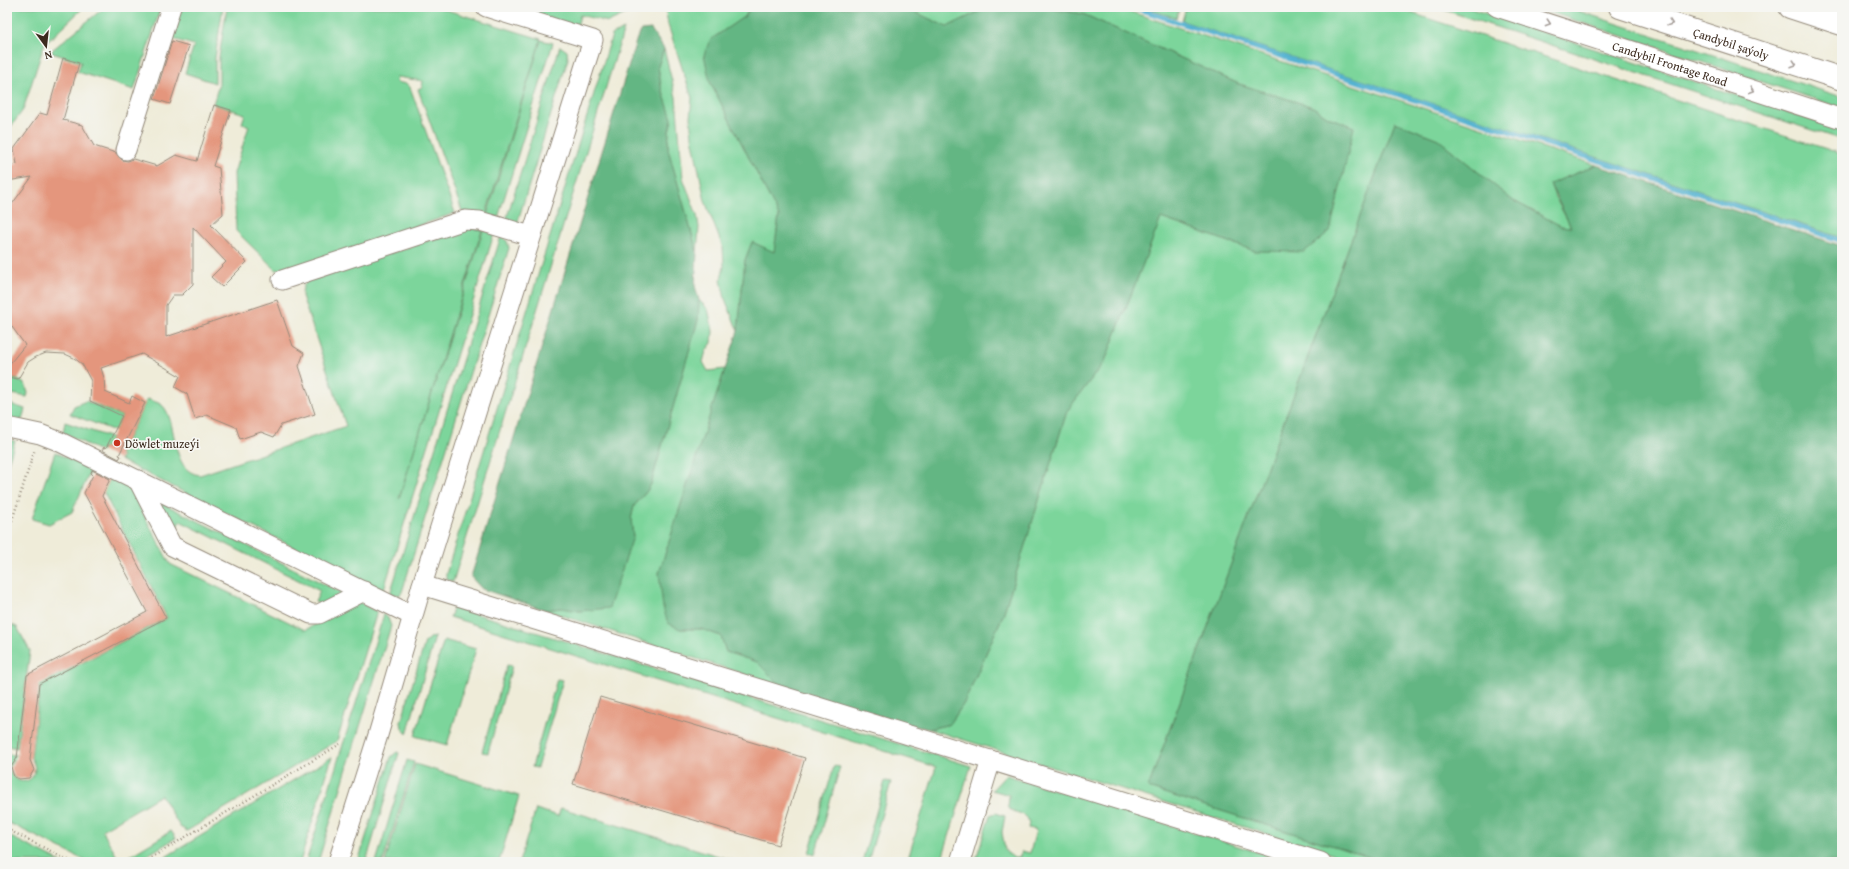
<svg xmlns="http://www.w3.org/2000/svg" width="1849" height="869" font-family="'Gentium Book Plus',serif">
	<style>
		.green { fill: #7bd59b; stroke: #5b805c }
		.forest { fill: #64b683; stroke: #507050 }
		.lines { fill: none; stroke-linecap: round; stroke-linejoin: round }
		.stream { stroke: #54b3d2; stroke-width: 5 }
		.building { fill: #e4967d }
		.minor-casing { stroke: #958b7c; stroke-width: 21 }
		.major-casing { stroke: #958b7c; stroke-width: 24 }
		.path { stroke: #958b7c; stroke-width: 2.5; stroke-dasharray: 1 3; stroke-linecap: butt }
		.minor { stroke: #fff; stroke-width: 19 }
		.major { stroke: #fff; stroke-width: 22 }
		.oneway { stroke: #a79f9a }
		.poi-dot { fill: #c8321e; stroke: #f6f6f2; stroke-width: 1.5 }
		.labels { text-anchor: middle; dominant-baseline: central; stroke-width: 3.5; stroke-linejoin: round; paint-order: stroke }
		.street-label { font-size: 12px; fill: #3b2a1e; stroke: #f6f6f2 }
		.poi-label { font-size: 12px; fill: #3b2a1e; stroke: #f6f6f2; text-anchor: start }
	</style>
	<rect width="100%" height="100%" fill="#f6f6f2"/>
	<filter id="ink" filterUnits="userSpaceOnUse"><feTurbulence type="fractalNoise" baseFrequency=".025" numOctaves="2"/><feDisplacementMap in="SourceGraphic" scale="8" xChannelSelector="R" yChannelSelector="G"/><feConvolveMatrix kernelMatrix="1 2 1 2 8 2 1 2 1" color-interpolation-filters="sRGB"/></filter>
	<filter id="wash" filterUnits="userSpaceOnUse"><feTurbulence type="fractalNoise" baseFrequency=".012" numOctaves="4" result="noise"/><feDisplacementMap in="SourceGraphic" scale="16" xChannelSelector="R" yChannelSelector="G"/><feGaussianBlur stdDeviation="0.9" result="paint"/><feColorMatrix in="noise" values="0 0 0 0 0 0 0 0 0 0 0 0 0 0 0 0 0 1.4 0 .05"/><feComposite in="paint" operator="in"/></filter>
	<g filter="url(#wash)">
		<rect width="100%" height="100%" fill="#efecd9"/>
		<g class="green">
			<path d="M 7,7 L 84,7 L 44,45 L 23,110 L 7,132 Z"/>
			<path d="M 105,7 L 161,7 L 134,90 L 78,72 L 81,62 L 52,53 L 52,50 Z"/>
			<path d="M 180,7 L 223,7 L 215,58 L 215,83 L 185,73 L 194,45 L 170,38 Z"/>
			<path d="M 227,7 L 437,7 L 541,39 L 486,214 L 463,212 L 462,211 L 418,89 L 422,87 L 423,81 L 397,77 L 396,82 L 407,84 L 410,87 L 455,213 L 317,261 L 280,271 L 275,269 L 236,231 L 234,173 L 249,126 L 242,123 L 245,114 L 213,104 L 219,84 L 219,57 Z"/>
			<path d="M 514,7 L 641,7 L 608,22 L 580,15 L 577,27 Z"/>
			<path d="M 665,7 L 751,7 L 745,16 L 710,40 L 710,82 L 779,216 L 774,253 L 752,242 L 745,260 L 738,331 L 725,299 L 721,280 L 724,266 L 723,248 L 705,201 L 692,137 L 690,117 L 692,98 L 668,25 Z"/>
			<path d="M 904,7 L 988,7 L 947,27 Z"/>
			<path d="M 1039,7 L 1116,7 L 1596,165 L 1550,184 L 1555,197 L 1571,227 L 1561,226 L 1512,200 L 1438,139 L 1395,122 L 1148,788 L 1385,862 L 1357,862 L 929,729 L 950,724 L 964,703 L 1003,615 L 1067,411 L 1105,361 L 1161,218 L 1255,251 L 1354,127 L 1328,117 L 1313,107 L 1239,84 L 1083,14 Z"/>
			<path d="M 1141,7 L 1180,7 L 1176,18 Z"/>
			<path d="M 1186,7 L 1393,7 L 1842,154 L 1842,238 L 1182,21 Z"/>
			<path d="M 1435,7 L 1466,7 L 1842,130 L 1842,140 Z"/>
			<path d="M 1534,7 L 1566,7 L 1842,97 L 1842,108 Z"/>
			<path d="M 624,29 L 453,582 L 446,579 L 446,574 L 612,35 Z"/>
			<path d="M 541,40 L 553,43 L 498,218 L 487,215 Z"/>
			<path d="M 560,46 L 567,51 L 568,59 L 517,224 L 506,220 Z"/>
			<path d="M 664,49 L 676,97 L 683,178 L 697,215 L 699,227 L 697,252 L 668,149 L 669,131 L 672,119 L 661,86 L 658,66 Z"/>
			<path d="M 466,228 L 482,230 L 399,499 L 483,230 L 494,234 L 383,592 L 120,460 L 122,456 L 120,454 L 147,399 C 152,401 158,402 162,405 C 179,421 169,472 200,475 L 346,426 L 302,296 C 302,289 303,285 308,281 Z"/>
			<path d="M 501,236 L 507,241 L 509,248 L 402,592 L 400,595 L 390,594 Z"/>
			<path d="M 699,300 L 708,309 L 713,331 L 712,343 L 706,351 L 703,362 L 708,371 L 725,369 L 659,573 L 680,629 L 701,629 L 721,636 L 726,652 L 757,662 L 781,686 L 545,610 L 561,608 L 580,611 L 633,537 L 631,519 L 634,506 L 647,491 L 651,484 L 698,320 Z"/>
			<path d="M 7,378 L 18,380 L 25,384 L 28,393 L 27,397 L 7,393 Z"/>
			<path d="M 86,401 L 122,416 L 115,431 L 70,414 L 74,406 Z"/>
			<path d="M 7,403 L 25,409 L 22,420 L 7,418 Z"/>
			<path d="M 65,422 L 112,438 L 106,448 L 103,447 L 101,452 L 63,432 Z"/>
			<path d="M 7,440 L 15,441 L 7,466 Z"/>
			<path d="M 55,452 L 91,470 L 72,512 L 49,524 L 32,519 Z"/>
			<path d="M 111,478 L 129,487 L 170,564 L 305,630 L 359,602 L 377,612 L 337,741 L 187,831 L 180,827 L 161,795 L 102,830 L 120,862 L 171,831 L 176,838 L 136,862 L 88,862 L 7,822 L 7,754 L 16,755 L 9,767 C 13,792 46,781 31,758 L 40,685 L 167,618 L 103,491 Z"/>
			<path d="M 158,501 L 344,594 L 319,604 L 315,602 L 320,591 L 180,521 L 174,532 Z"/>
			<path d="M 454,607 L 971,766 L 941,862 L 907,862 L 936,767 L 450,617 Z"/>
			<path d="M 384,614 L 388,618 L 391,626 L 318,862 L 306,862 Z"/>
			<path d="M 7,623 L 17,627 L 30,651 L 17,748 L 7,746 Z"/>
			<path d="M 435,637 L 407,734 L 402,728 L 401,722 L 425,642 L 430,638 Z"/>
			<path d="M 444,640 L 476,649 L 447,745 L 415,736 Z"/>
			<path d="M 507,665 L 512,666 L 488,753 L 482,752 Z"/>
			<path d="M 557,679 L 563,680 L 537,768 L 532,767 Z"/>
			<path d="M 397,752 L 399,753 L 366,862 L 358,862 L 391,757 Z"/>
			<path d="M 332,757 L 300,862 L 157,862 Z"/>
			<path d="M 407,760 L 414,762 L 383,862 L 376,862 Z"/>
			<path d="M 415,764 L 519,796 L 499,862 L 385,862 Z"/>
			<path d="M 834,766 L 840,767 L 815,855 L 809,853 Z"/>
			<path d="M 1006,775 L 1290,862 L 975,862 L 990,815 L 996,813 L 1005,816 L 1002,832 L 1005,851 L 1014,858 L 1019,858 L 1022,851 L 1030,853 L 1036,830 L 1028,828 C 1032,812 1017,815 1008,808 L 1009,795 L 992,790 Z"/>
			<path d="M 885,781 L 891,782 L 868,862 L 862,862 Z"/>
			<path d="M 561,808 L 738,862 L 519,862 L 536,809 L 558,816 Z"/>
			<path d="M 7,835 L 61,862 L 7,862 Z"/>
		</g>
		<g class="forest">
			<path d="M 751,7 L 904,7 L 947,27 L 988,7 L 1039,7 L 1083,14 L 1239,84 L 1313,107 L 1328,117 L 1354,127 L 1330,231 L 1304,252 L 1255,251 L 1161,218 L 1105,361 L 1067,411 L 1003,615 L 964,703 L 950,724 L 929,729 L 909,725 L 781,686 L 757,662 L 726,652 L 721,636 L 701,629 L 680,629 L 668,623 L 663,608 L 659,573 L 710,414 L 738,331 L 745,260 L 752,242 L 774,252 L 779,216 L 710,82 L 704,55 L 710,40 L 745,16 Z"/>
			<path d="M 651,29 L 664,49 L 658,66 L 661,86 L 672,119 L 669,131 L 668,149 L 697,252 L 695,286 L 699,300 L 698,320 L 651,484 L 647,491 L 634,506 L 631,519 L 633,537 L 609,608 L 580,611 L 561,608 L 545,610 L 482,589 L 471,577 L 637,38 L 642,30 Z"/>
			<path d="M 1395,122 L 1438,139 L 1512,200 L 1561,226 L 1571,227 L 1550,184 L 1596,165 L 1842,246 L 1842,862 L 1385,862 L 1148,788 Z"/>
		</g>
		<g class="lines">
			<path class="stream" d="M 1132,7 L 1842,241"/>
		</g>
		<g id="blocks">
			<g class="building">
				<path d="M 172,41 L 189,46 L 170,104 L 154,99 Z"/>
				<path d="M 63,58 L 79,63 L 63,120 L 82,125 L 94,146 L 116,153 L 122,160 L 128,161 L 133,159 L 157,166 L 176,155 L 197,161 L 214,105 L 231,110 L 213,166 L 219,168 L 223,214 L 211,225 L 247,262 L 222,287 L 211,277 L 226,262 L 193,227 L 193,284 L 182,295 L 173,295 L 166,305 L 166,337 L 277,300 L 293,346 L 304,353 L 299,366 L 315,414 L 281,425 L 274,437 L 261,432 L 240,439 L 236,427 L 207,415 L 195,419 L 187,394 L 175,387 L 180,376 L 142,354 L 101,368 L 104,378 L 105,392 L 129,403 L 132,396 L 145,403 L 119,455 L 121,456 L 119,459 L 102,450 L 104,447 L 106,448 L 122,416 L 90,401 L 91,381 L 82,364 L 74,358 L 65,354 L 46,353 L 36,357 L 28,362 L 18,379 L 7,377 L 7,367 L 25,345 L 7,320 L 9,276 L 7,274 L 8,245 L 7,244 L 7,211 L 32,177 L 7,181 L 7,166 L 17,164 L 14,149 L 40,113 L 47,115 Z"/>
				<path d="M 92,470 L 110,479 L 102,496 L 166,618 L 39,684 L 30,760 L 34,770 L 29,778 L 19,779 L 14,777 L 11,767 L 17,758 L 27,675 L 147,612 L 84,493 L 93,475 L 91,473 Z"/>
				<path d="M 600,697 L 805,758 L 778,845 L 573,784 Z"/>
			</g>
		</g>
	</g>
	<g filter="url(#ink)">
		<use href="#blocks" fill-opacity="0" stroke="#958b7c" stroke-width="1"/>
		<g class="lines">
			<g class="minor-casing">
				<g id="minor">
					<path id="s1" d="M 1497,7 L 1842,119"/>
					<path d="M 126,150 L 171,7"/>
					<path d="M 282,280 L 465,220 L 480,221 L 531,236"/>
					<path d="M 7,427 L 40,434 L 58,441 L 413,616"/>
					<path d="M 138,480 L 172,546 L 311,614 L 319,614 L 364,591"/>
					<path d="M 422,585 L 1321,862"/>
					<path d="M 338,862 L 378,735 L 422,585 L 593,40 L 486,7"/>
					<path d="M 960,862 L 991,760"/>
				</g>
			</g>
			<g class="major-casing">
				<g id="major">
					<path id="s2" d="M 1620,7 L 1842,79"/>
					<path d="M 1790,7 L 1842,24"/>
				</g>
			</g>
			<g class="path">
				<path d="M 7,536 L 35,449"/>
				<path d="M 7,829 L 72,862"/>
				<path d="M 144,862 L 340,744"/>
			</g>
			<use href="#minor" class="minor"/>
			<use href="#major" class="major"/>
		</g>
		<defs><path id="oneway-chevron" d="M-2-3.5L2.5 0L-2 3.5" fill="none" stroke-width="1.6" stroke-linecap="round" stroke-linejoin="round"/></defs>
		<g class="oneway">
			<use href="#oneway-chevron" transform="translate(1548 23) rotate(18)"/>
			<use href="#oneway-chevron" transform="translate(1670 23) rotate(18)"/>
			<use href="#oneway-chevron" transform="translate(1794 64) rotate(18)"/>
			<use href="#oneway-chevron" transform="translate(1751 90) rotate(18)"/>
		</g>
	</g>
	<circle class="poi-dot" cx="117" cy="443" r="4"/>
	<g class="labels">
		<g class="street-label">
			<text stroke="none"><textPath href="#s2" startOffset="117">Çandybil şaýoly</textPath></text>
			<text stroke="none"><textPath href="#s1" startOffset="182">Candybil Frontage Road</textPath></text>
		</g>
		<g class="poi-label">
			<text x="125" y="443">Döwlet muzeýi</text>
		</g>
	</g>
	<rect width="1849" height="869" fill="none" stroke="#f6f6f2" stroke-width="24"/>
	<g transform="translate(46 46) rotate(165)" stroke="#f6f6f2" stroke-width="3" paint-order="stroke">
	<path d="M0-3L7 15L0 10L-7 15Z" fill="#3b2a1e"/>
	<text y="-6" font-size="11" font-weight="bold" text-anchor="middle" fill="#3b2a1e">N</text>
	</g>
</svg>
